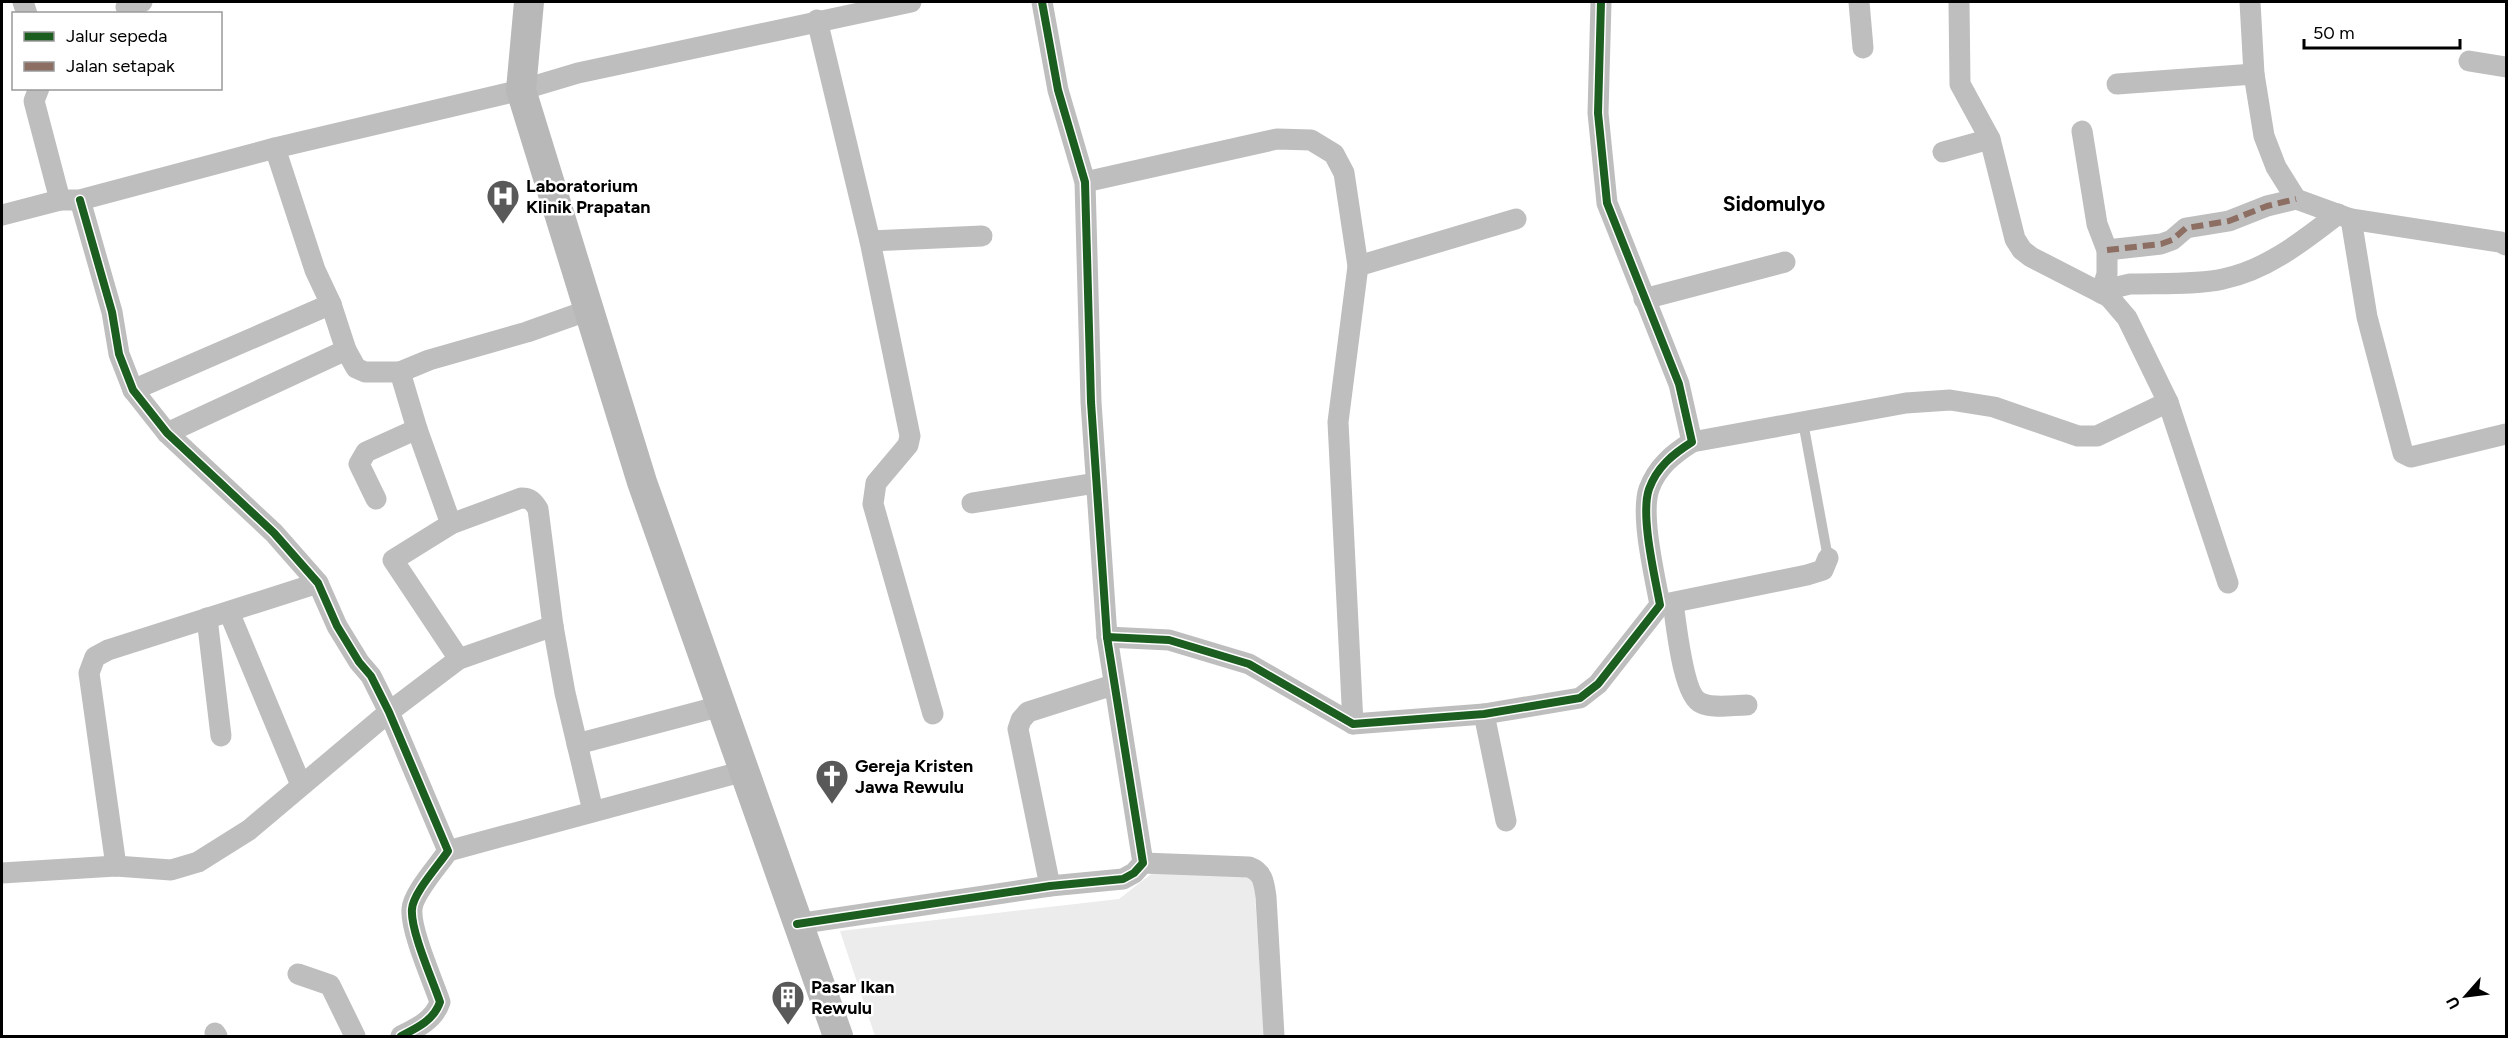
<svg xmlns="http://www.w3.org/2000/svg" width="2508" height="1038" font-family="Figtree,sans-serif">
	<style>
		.pitch { fill: #ececec }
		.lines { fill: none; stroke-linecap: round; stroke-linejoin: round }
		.service { stroke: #bebebe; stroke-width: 10 }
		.minor { stroke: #bebebe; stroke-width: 21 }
		.secondary { stroke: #b8b8b8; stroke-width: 30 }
		.quiet { stroke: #8d6e63; stroke-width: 6; stroke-dasharray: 12 6; stroke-linecap: butt }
		.cycleway-casing { stroke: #fff; stroke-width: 11 }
		.cycleway { stroke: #1b5e20; stroke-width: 8 }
		.labels { text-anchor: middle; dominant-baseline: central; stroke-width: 5; stroke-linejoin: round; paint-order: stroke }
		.poi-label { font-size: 18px; font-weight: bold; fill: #000; stroke: #fff; text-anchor: start }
		.quarter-label { font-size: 21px; font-weight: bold; fill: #000; stroke: #fff }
	</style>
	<rect width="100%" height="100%" fill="#fff"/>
	<path class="pitch" d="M 1253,864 L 1264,1036 L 875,1036 L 840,931 L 1119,899 L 1159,868 Z"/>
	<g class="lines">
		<path class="service" d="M 1803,422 L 1828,558"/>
		<g class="minor">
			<path d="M 23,2 L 27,14"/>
			<path d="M 1859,2 L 1863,48"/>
			<path d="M 1959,2 L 1960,84 L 1990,139 L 2015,239 L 2022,250 L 2031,257 L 2109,297 L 2127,318 L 2168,402 L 2228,583"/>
			<path d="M 2250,2 L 2254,74 L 2264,136 L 2276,167 L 2296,199 L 2351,219 L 2500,242 L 2506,245"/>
			<path d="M 126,7 L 142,2"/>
			<path d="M 817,20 L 870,241 L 910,436 L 908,445 L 876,483 L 873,504 L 933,714"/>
			<path d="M 2469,61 L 2506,67"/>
			<path d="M 2117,84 L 2254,74"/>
			<path d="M 39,88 L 34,101 L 60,200"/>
			<path d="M 2082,131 L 2097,224 L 2107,250 L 2107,274 L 2101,293"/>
			<path d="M 275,148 L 315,270 L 331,304 L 346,350 L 356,368 L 365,372 L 400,372 L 417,429 L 451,524"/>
			<path d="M 1943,152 L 1990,139"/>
			<path d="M 1085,182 L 1277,139 L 1311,140 L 1334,154 L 1344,173 L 1358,266 L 1338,422 L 1353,724"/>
			<path d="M 80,200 L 112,312 L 119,354 L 133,390 L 167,433 L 274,533 L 318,583 L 337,626 L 359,662 L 371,676 L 389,712 L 448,851 C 439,865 413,893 412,909 C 410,930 433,981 440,1002 C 434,1020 417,1028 401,1036"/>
			<path d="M 2,215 L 60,200 L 80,200 L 275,148 L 521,90 L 578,73 L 911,2"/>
			<path d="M 2351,219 L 2367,317 L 2403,453 L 2411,457 L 2506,434"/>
			<path d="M 870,241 L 982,236"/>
			<path d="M 2107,250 L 2161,244 L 2172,240 L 2186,228 L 2229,221 L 2267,206 L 2296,199"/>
			<path d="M 1358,266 L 1516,219"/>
			<path d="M 2109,297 L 2117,287 L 2130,284 C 2157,283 2198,285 2223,279 C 2267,270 2303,241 2338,214"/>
			<path d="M 1644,299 L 1785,262"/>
			<path d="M 400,372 L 429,360 L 527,332 L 589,310"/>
			<path d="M 133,390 L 331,304"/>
			<path d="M 167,433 L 346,350"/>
			<path d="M 1692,442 L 1906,403 L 1950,400 L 1994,407 L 2078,436 L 2097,436 L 2168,402"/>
			<path d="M 376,499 L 359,464 L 366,452 L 417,429"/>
			<path d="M 972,503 L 1096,483"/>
			<path d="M 1673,603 C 1676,622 1683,696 1701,703 C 1714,709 1733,705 1747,705"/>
			<path d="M 1660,605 L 1807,575 L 1823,570 L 1828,558"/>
			<path d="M 229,612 L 301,785"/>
			<path d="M 207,618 L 221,736"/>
			<path d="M 1107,637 L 1169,640 L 1249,664 L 1353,724 L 1484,714 L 1580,698 L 1598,684 L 1660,605 C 1655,577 1640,515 1649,489 C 1657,467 1673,454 1692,442 L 1679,384 L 1607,203 L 1598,113 L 1601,2"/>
			<path d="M 459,659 L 393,560 L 451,524 L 521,498 C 530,498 533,501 538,509 L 553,626 L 565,693 L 593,811"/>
			<path d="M 1484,714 L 1506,821"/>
			<path d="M 577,744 L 721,706"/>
			<path d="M 448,851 L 744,771"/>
			<path d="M 1143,863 L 1249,867 C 1263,872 1264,882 1266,897 L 1274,1036"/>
			<path d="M 116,866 L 89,673 L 95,657 L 108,650 L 318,583"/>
			<path d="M 2,873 L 116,866 L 171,870 L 198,862 L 249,830 L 389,712 L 459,659 L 553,626"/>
			<path d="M 1050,886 L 1018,729 L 1021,720 L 1028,712 L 1113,685"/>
			<path d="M 797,924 L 1050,886 L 1123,879 L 1134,873 L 1143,863 L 1107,637 L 1091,402 L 1085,182 L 1058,90 L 1042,2"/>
			<path d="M 298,974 L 330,985 L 355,1036"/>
			<path d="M 215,1033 L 217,1036"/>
		</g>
		<path class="secondary" d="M 529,2 L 521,90 L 642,482 L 838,1036"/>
		<path class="quiet" d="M 2107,250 L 2161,244 L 2172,240 L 2186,228 L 2229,221 L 2267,206 L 2296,199"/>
		<g class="cycleway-casing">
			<g id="cycleway">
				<path d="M 80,200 L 112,312 L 119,354 L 133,390 L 167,433 L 274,533 L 318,583 L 337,626 L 359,662 L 371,676 L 389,712 L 448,851 C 439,865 413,893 412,909 C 410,930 433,981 440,1002 C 434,1020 417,1028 401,1036"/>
				<path d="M 1107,637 L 1169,640 L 1249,664 L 1353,724 L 1484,714 L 1580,698 L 1598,684 L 1660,605 C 1655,577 1640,515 1649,489 C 1657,467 1673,454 1692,442 L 1679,384 L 1607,203 L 1598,113 L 1601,2"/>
				<path d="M 797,924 L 1050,886 L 1123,879 L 1134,873 L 1143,863 L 1107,637 L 1091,402 L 1085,182 L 1058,90 L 1042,2"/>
			</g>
		</g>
		<use href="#cycleway" class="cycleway"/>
	</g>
	<defs>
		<g id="hospital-pin" transform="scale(1.725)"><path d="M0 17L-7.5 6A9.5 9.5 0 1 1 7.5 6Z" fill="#595959" stroke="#fff"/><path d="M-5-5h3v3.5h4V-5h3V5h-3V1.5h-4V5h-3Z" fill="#fff"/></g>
		<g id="church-pin" transform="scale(1.725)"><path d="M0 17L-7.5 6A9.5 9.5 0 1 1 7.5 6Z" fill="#595959" stroke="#fff"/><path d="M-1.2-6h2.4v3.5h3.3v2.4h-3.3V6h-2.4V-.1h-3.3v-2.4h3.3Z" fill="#fff"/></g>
		<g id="building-pin" transform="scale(1.725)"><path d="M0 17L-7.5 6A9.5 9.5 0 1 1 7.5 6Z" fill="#595959" stroke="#fff"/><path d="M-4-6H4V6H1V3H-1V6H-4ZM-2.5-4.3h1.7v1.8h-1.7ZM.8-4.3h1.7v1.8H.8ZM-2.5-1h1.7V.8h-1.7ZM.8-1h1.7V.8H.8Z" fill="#fff"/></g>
	</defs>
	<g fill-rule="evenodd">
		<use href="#hospital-pin" x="503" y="196"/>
		<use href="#church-pin" x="832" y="776"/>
		<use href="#building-pin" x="788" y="997"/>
	</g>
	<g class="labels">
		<g class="poi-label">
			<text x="526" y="186">Laboratorium<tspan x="526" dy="21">Klinik Prapatan</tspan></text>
			<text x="855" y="766">Gereja Kristen<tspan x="855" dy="21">Jawa Rewulu</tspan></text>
			<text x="811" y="987">Pasar Ikan<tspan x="811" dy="21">Rewulu</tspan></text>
		</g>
		<g class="quarter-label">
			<text x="1774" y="203">Sidomulyo</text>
		</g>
	</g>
	<rect width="2508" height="1038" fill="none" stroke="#000000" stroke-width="6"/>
	<rect x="12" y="12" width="210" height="78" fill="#ffffff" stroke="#999999" stroke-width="1.5"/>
	<rect x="24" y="32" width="30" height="9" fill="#1b5e20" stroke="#999999" stroke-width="1.5"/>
	<text x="66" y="42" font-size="18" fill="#000000">Jalur sepeda</text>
	<rect x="24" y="62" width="30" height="9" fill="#8d6e63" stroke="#999999" stroke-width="1.5"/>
	<text x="66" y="72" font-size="18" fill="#000000">Jalan setapak</text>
	<g transform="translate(2466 996) rotate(242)" stroke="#ffffff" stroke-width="4.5" paint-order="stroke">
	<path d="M0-4.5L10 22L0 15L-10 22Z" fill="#000000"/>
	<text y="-9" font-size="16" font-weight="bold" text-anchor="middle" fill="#000000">U</text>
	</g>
	<path d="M2304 39v9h156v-9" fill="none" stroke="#000000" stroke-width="3"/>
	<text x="2313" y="39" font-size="18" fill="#000000" stroke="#ffffff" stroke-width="4.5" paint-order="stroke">50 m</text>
</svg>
